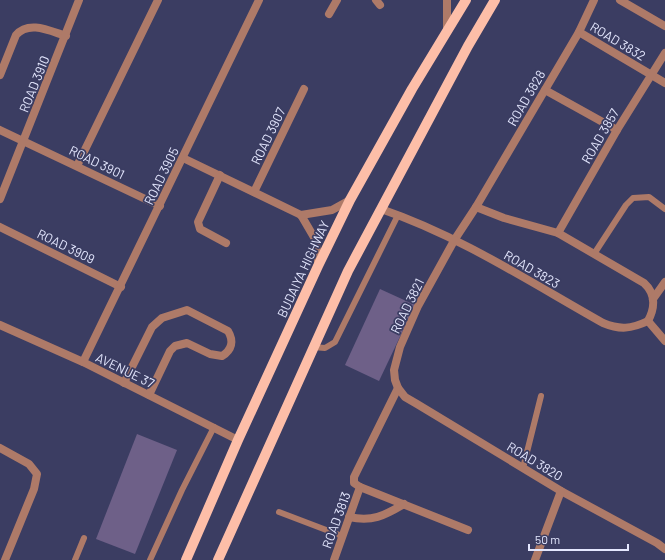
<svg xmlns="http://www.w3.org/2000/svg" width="665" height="560" font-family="Barlow,sans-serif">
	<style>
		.building { fill: #6e6088 }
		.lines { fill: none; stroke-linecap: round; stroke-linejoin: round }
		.lane { stroke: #ae7a68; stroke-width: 6 }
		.street { stroke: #ae7a68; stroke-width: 8 }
		.primary { stroke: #fdbea8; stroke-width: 10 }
		.labels { text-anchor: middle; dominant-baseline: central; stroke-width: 3.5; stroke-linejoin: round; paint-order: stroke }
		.street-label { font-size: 13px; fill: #e4e7fe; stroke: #3b3d62 }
	</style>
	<rect width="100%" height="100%" fill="#3b3d62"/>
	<g class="building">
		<path d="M 380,289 L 415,305 L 379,381 L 345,365 Z"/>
		<path d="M 137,434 L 177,450 L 135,554 L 96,539 Z"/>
	</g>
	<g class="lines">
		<g class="lane">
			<path d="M 594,254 L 626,205 L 633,198 L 649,197 L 665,209"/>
			<path d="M 313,347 L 325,348 L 335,342 L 398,215"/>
			<path d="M 523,468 L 541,396"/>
			<path d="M 279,512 L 342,536"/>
			<path d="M 75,560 L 84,538"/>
			<path d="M 150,560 L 182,490 L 214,427"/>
		</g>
		<g class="street">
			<path d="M 376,0 L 380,5"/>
			<path d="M 447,0 L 447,31"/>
			<path d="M 594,0 L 579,32 L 476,207 L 455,239 L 418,306 L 400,347 L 394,370 L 395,380 L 398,388 L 405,397 L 417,404 L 561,491 L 657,543 L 665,549"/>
			<path d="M 620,0 L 665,26"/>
			<path d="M 329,14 L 337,0"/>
			<path d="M 579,32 L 665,83"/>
			<path d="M 0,75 L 16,35 C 29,20 50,31 66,36"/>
			<path d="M 545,90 L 617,130"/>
			<path d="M 0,130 L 160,206"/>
			<path d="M 183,158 L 301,215 L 315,239 L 318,257 L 318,265"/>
			<path d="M 77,166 L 158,0"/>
			<path d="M 220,175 L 198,222 L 200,229 L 226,243"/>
			<path d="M 254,192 L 304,89"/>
			<path d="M 0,199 L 79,0"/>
			<path d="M 476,207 L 504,218 L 558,233 L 644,283 C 656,294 655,308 648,321"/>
			<path d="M 381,209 C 460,236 530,282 603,323 C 620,330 631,329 648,321"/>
			<path d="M 301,215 L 332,210 L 350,200"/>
			<path d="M 0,227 L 121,287"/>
			<path d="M 558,233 L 617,130 L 665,53"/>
			<path d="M 653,299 L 665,282"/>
			<path d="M 648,321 L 665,341"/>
			<path d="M 0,325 L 83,362 L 238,440"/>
			<path d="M 83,362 L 259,0"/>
			<path d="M 124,383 L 152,327 L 162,318 L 187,310 L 228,331 C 234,341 232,350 222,356 L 210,354 L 187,343 L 175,346 L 170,351 L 149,395"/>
			<path d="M 398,388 L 354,477 L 354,483 L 360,487 L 468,530"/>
			<path d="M 0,448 L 29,464 L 37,474 L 34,489 L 5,560"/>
			<path d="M 349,517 C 372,522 384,516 404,504"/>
			<path d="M 334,560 L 360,487"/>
			<path d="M 535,560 L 561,491"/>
		</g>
		<g class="primary">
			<path d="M 186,560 L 238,440 L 318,266 L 350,200 L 412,89 L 466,0"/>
			<path d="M 218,560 L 348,271 L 468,46 L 495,0"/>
		</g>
	</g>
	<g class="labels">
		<g class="street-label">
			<text transform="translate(618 41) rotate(31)">ROAD 3832</text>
			<text transform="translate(34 84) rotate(-68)">ROAD 3910</text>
			<text transform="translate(526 98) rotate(-60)">ROAD 3828</text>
			<text transform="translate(268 136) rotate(-64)">ROAD 3907</text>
			<text transform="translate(600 136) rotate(-60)">ROAD 3857</text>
			<text transform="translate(97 162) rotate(26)">ROAD 3901</text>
			<text transform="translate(161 176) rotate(-64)">ROAD 3905</text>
			<text transform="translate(66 246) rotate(26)">ROAD 3909</text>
			<text transform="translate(303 269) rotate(-65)">BUDAIYA HIGHWAY</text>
			<text transform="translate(532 269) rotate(30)">ROAD 3823</text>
			<text transform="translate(407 306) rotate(-64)">ROAD 3821</text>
			<text transform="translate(125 370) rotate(26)">AVENUE 37</text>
			<text transform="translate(535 461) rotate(31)">ROAD 3820</text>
			<text transform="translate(336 520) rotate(-70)">ROAD 3813</text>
		</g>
	</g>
	<path d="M529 544v6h99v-6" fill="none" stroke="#e4e7fe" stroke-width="2"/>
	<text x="535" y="544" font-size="12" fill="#e4e7fe" stroke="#3b3d62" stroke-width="3" paint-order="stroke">50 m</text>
</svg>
